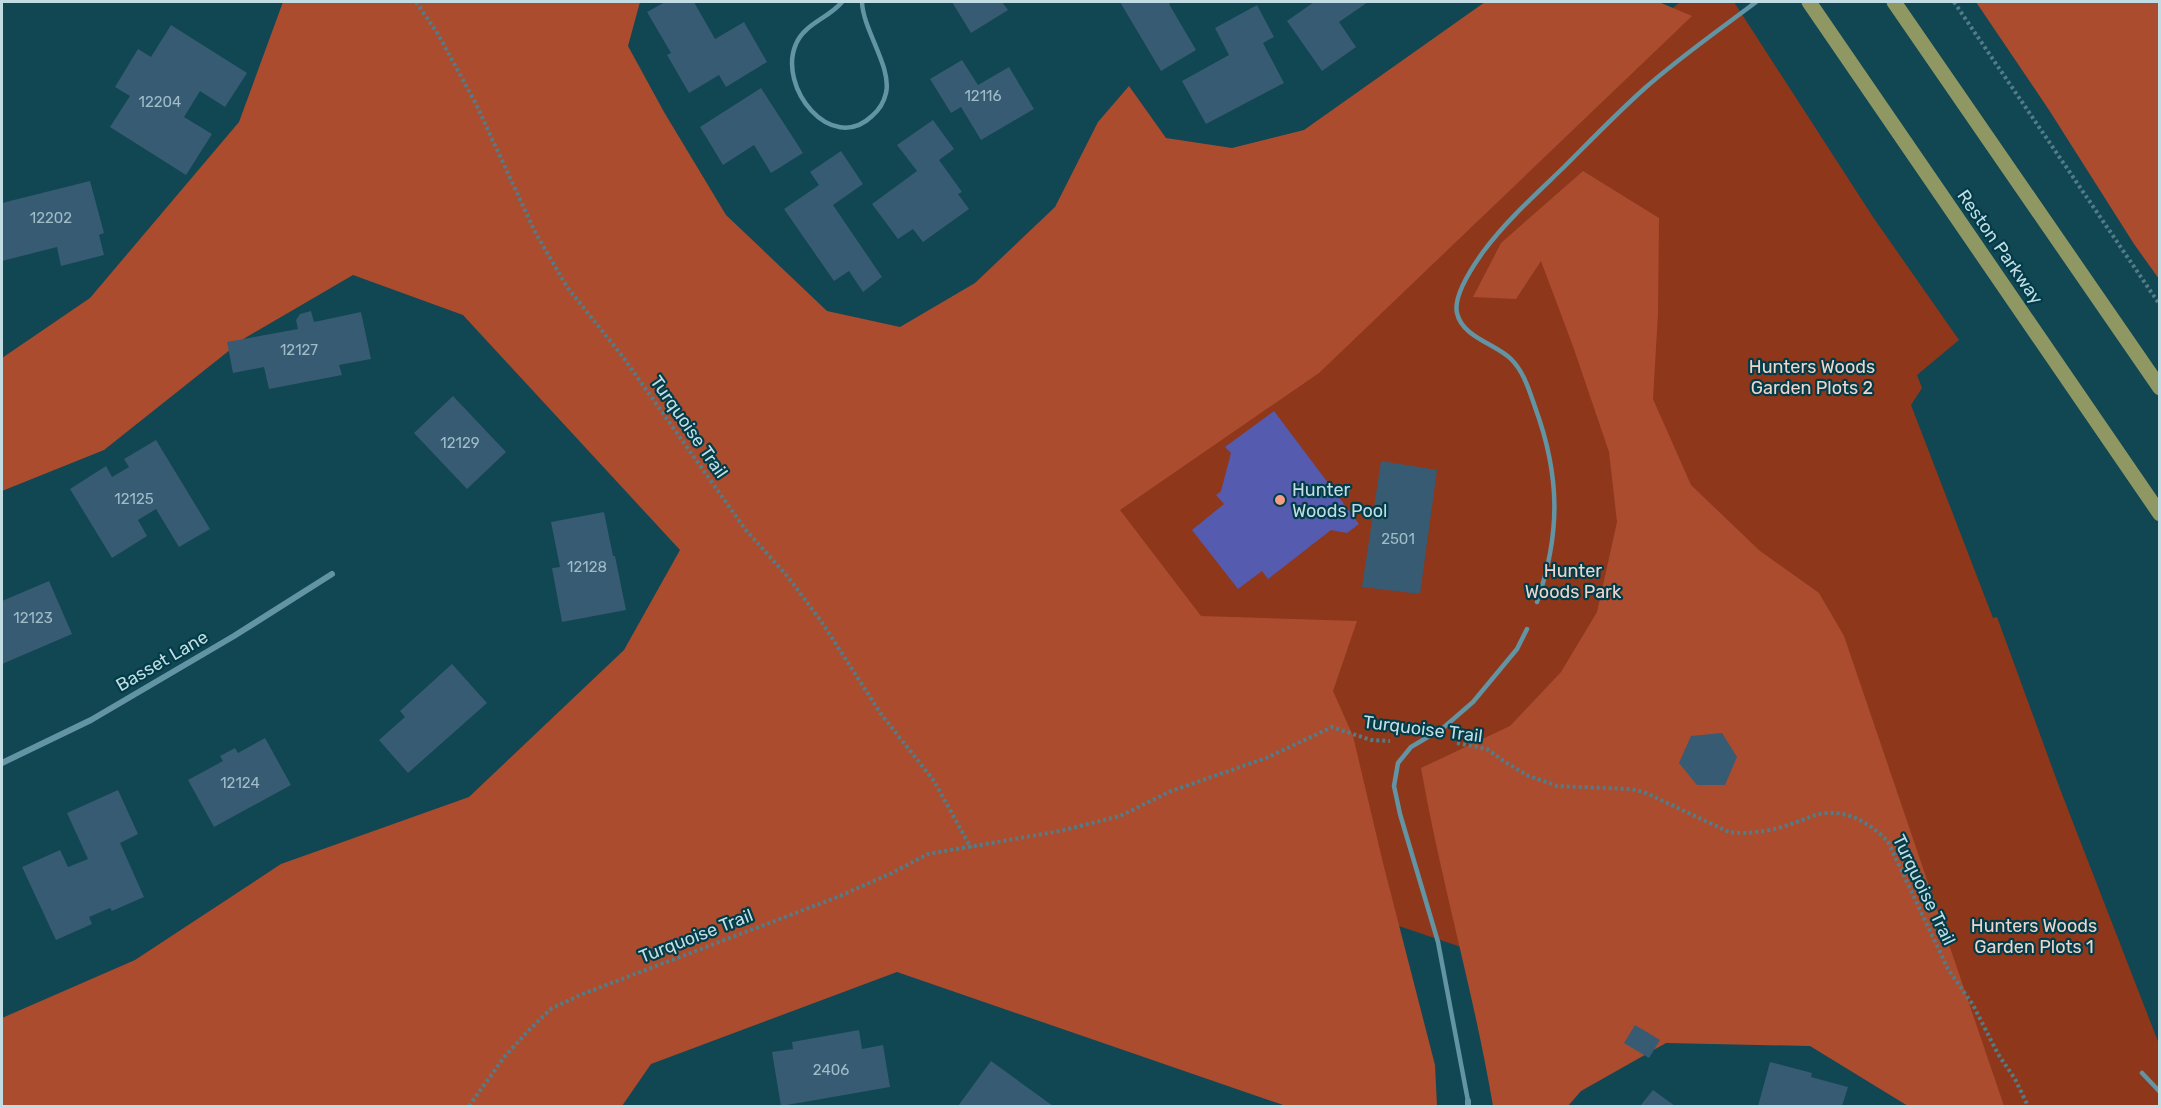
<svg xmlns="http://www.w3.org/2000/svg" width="2161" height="1108" font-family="Rubik,sans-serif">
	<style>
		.green { fill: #8e371b }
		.forest { fill: #ab4c2f }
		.water { fill: #555baf }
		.building { fill: #365b73 }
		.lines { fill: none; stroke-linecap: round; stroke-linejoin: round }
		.path { stroke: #527d88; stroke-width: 4; stroke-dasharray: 3 3; stroke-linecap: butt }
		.lane { stroke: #6294a3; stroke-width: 4.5 }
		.street { stroke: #6294a3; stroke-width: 6 }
		.primary { stroke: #8f9763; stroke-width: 15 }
		.poi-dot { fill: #f39f85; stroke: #013c48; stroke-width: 2 }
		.labels { text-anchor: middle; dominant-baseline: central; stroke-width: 4.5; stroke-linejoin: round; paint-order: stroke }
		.number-label { font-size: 15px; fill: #9fbcc7 }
		.street-label { font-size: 18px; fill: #c2dce3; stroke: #013c48 }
		.park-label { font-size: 18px; fill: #efd4cc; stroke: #013c48 }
		.poi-label { font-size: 18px; fill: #c2dce3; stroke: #013c48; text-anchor: start }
	</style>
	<rect width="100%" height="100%" fill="#114653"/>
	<path class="green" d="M 1680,2 L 1734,2 L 1873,217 L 1959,340 L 1917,375 L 1922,388 L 1911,405 L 1993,618 L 1997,617 L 2060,789 L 2159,1044 L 2159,1106 L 1910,1106 L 1717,985 L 1470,950 L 1375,918 L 909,872 L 1162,427 Z"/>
	<g class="forest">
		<path d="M 283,2 L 640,2 L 628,46 L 664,112 L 726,215 L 827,311 L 900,327 L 975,283 L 1055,207 L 1098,122 L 1129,86 L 1166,138 L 1232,148 L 1304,130 L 1485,2 L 1659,2 L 1692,16 L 1319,373 L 1120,510 L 1201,616 L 1357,621 L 1333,691 L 1353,736 L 1383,863 L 1435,1065 L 1437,1106 L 1286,1106 L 897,972 L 651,1064 L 622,1106 L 2,1106 L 2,1018 L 135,960 L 281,864 L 469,797 L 624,650 L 680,550 L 463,315 L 353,275 L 245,338 L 104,450 L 2,491 L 2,358 L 90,298 L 239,122 Z"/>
		<path d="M 1976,2 L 2159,2 L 2159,279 L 2134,244 L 2049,110 Z"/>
		<path d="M 1583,171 L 1659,218 L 1658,314 L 1653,399 L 1691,485 L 1760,551 L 1819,593 L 1844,636 L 2004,1106 L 1908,1106 L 1810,1046 L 1666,1043 L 1581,1091 L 1568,1106 L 1493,1106 C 1474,993 1441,882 1421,768 L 1510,726 L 1561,672 L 1597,612 L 1617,522 L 1609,452 L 1574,349 L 1541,261 L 1516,299 L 1473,297 L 1501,243 Z"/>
	</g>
	<path class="water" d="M 1274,411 L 1359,524 L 1347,533 L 1331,530 L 1268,579 L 1262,571 L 1238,589 L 1192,530 L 1224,504 L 1216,495 L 1221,491 L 1231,453 L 1225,447 Z"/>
	<g class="building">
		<path d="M 665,2 L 694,2 L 715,39 L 744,22 L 767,62 L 726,87 L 719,75 L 689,93 L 667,55 L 671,53 L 647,12 Z"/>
		<path d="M 952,2 L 1002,2 L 1008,10 L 971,33 Z"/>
		<path d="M 1120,2 L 1173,2 L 1169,4 L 1196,50 L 1161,71 Z"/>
		<path d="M 1314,2 L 1368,2 L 1339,22 L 1356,47 L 1322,71 L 1287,21 Z"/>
		<path d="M 1257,5 L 1274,37 L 1263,43 L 1284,83 L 1206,124 L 1182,81 L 1229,55 L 1215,28 Z"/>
		<path d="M 171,25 L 247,73 L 225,107 L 200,91 L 184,117 L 212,134 L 186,175 L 110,127 L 130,96 L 115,87 L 138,49 L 151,57 Z"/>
		<path d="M 962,60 L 978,85 L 1009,67 L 1034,109 L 981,140 L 961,107 L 951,113 L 930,79 Z"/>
		<path d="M 761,88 L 803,153 L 771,173 L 754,145 L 723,165 L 700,127 Z"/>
		<path d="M 933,120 L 954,149 L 939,160 L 962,192 L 958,194 L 969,209 L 923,242 L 913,229 L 898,239 L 872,204 L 917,171 L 897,145 Z"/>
		<path d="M 841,151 L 863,184 L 833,205 L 882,277 L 863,292 L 849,271 L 834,281 L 784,209 L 819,185 L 810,172 Z"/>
		<path d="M 90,181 L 104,233 L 99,235 L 104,255 L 61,266 L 57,247 L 2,261 L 2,203 Z"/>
		<path d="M 311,311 L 314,322 L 361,312 L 371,359 L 339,365 L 342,375 L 269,389 L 264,367 L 233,373 L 227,342 L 298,329 L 296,320 L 300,314 Z"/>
		<path d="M 453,396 L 506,452 L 467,489 L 414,433 Z"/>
		<path d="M 156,440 L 210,529 L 179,547 L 156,509 L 138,520 L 147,536 L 112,558 L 70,489 L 106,466 L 112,477 L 129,467 L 124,459 Z"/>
		<path d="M 1381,461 L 1437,470 L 1420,594 L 1362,587 Z"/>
		<path d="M 604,512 L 613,556 L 615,556 L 626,610 L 562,622 L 552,568 L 560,567 L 551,522 Z"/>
		<path d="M 49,581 L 72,634 L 2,664 L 2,601 Z"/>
		<path d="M 452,664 L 487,703 L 408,773 L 379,740 L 405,717 L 400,711 Z"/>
		<path d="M 1722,733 L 1737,757 L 1725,785 L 1697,785 L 1679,763 L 1691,736 Z"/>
		<path d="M 265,738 L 291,785 L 214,827 L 188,780 L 223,761 L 220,756 L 235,748 L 238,753 Z"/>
		<path d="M 118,790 L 138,834 L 120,843 L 144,897 L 112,911 L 110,908 L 89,917 L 92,924 L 56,940 L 22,867 L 60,850 L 68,867 L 88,859 L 67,813 Z"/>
		<path d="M 1635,1025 L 1660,1040 L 1649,1058 L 1624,1043 Z"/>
		<path d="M 859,1030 L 862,1049 L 883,1045 L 890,1087 L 781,1106 L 772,1052 L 793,1049 L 792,1042 Z"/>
		<path d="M 991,1061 L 1053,1106 L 958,1106 Z"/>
		<path d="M 1770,1062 L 1812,1073 L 1811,1077 L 1848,1087 L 1842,1106 L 1758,1106 Z"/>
		<path d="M 1653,1090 L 1675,1106 L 1640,1106 Z"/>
	</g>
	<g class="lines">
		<g class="path">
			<path d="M 416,2 L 438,34 L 476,104 L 535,232 L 567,287 L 623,357 L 745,529 L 788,577 L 821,621 L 881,714 L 934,781 L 971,848"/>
			<path d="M 1954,2 L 2160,305"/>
			<path d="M 1457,743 L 1487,749 L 1505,762 L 1529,776 L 1557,786 L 1631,789 L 1644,792 L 1729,832 C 1749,835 1775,830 1794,823 C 1805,819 1815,814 1826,813 C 1850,811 1873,825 1888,842 L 1948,969 L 1973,1005 L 1998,1054 L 2015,1079 L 2028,1106"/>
			<path d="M 469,1106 L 505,1056 L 530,1029 L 552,1008 L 585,993 L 835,898 L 892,873 L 928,854 L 1060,831 L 1120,816 L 1171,791 L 1266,758 L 1332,727 L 1371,740 L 1390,741"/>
		</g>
		<g class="lane">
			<path d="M 842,2 C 829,18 804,24 796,44 C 777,87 831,155 872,116 C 879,110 884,102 886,93 C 892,67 863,30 862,2"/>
			<path d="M 1537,602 C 1561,533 1560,475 1535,407 C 1529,390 1524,372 1511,359 C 1496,344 1462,337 1457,313 C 1453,296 1473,266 1483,252 C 1506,221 1536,194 1564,167 C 1591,140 1617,113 1645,88 C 1680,57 1719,30 1756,2"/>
			<path d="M 2142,1073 L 2160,1092"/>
			<path d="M 1468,1101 L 1438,942 L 1400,814 L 1394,786 L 1398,763 L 1411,747 L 1443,728 L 1473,702 L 1517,649 L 1527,629"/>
		</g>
		<g class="street">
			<path d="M 2,763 L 91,720 L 234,636 L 332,574"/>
			<path d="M 1468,1101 L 1468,1106"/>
		</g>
		<g class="primary">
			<path d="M 1809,2 L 2160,514"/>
			<path d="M 1894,2 L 2160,388"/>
		</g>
	</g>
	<circle class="poi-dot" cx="1280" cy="500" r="6"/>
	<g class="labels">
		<g class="number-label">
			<text x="983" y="96">12116</text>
			<text x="160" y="102">12204</text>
			<text x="51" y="218">12202</text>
			<text x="299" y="350">12127</text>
			<text x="460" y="443">12129</text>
			<text x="134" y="499">12125</text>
			<text x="1398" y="539">2501</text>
			<text x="587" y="567">12128</text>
			<text x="33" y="618">12123</text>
			<text x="240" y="783">12124</text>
			<text x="831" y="1070">2406</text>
		</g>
		<g class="street-label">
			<text transform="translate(2000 247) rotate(55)">Reston Parkway</text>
			<text transform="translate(689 427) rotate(55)">Turquoise Trail</text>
			<text transform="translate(162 661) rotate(-30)">Basset Lane</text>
			<text transform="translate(1423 729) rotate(7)">Turquoise Trail</text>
			<text transform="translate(1924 890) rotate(64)">Turquoise Trail</text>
			<text transform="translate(696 936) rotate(-21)">Turquoise Trail</text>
		</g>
		<g class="park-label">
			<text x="1812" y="367">Hunters Woods<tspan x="1812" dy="21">Garden Plots 2</tspan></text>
			<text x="1573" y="571">Hunter<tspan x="1573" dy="21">Woods Park</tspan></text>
			<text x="2034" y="926">Hunters Woods<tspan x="2034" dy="21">Garden Plots 1</tspan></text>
		</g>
		<g class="poi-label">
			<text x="1292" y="490">Hunter<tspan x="1292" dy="21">Woods Pool</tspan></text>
		</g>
	</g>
	<rect width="2161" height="1108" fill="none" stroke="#c2dce3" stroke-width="6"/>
</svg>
